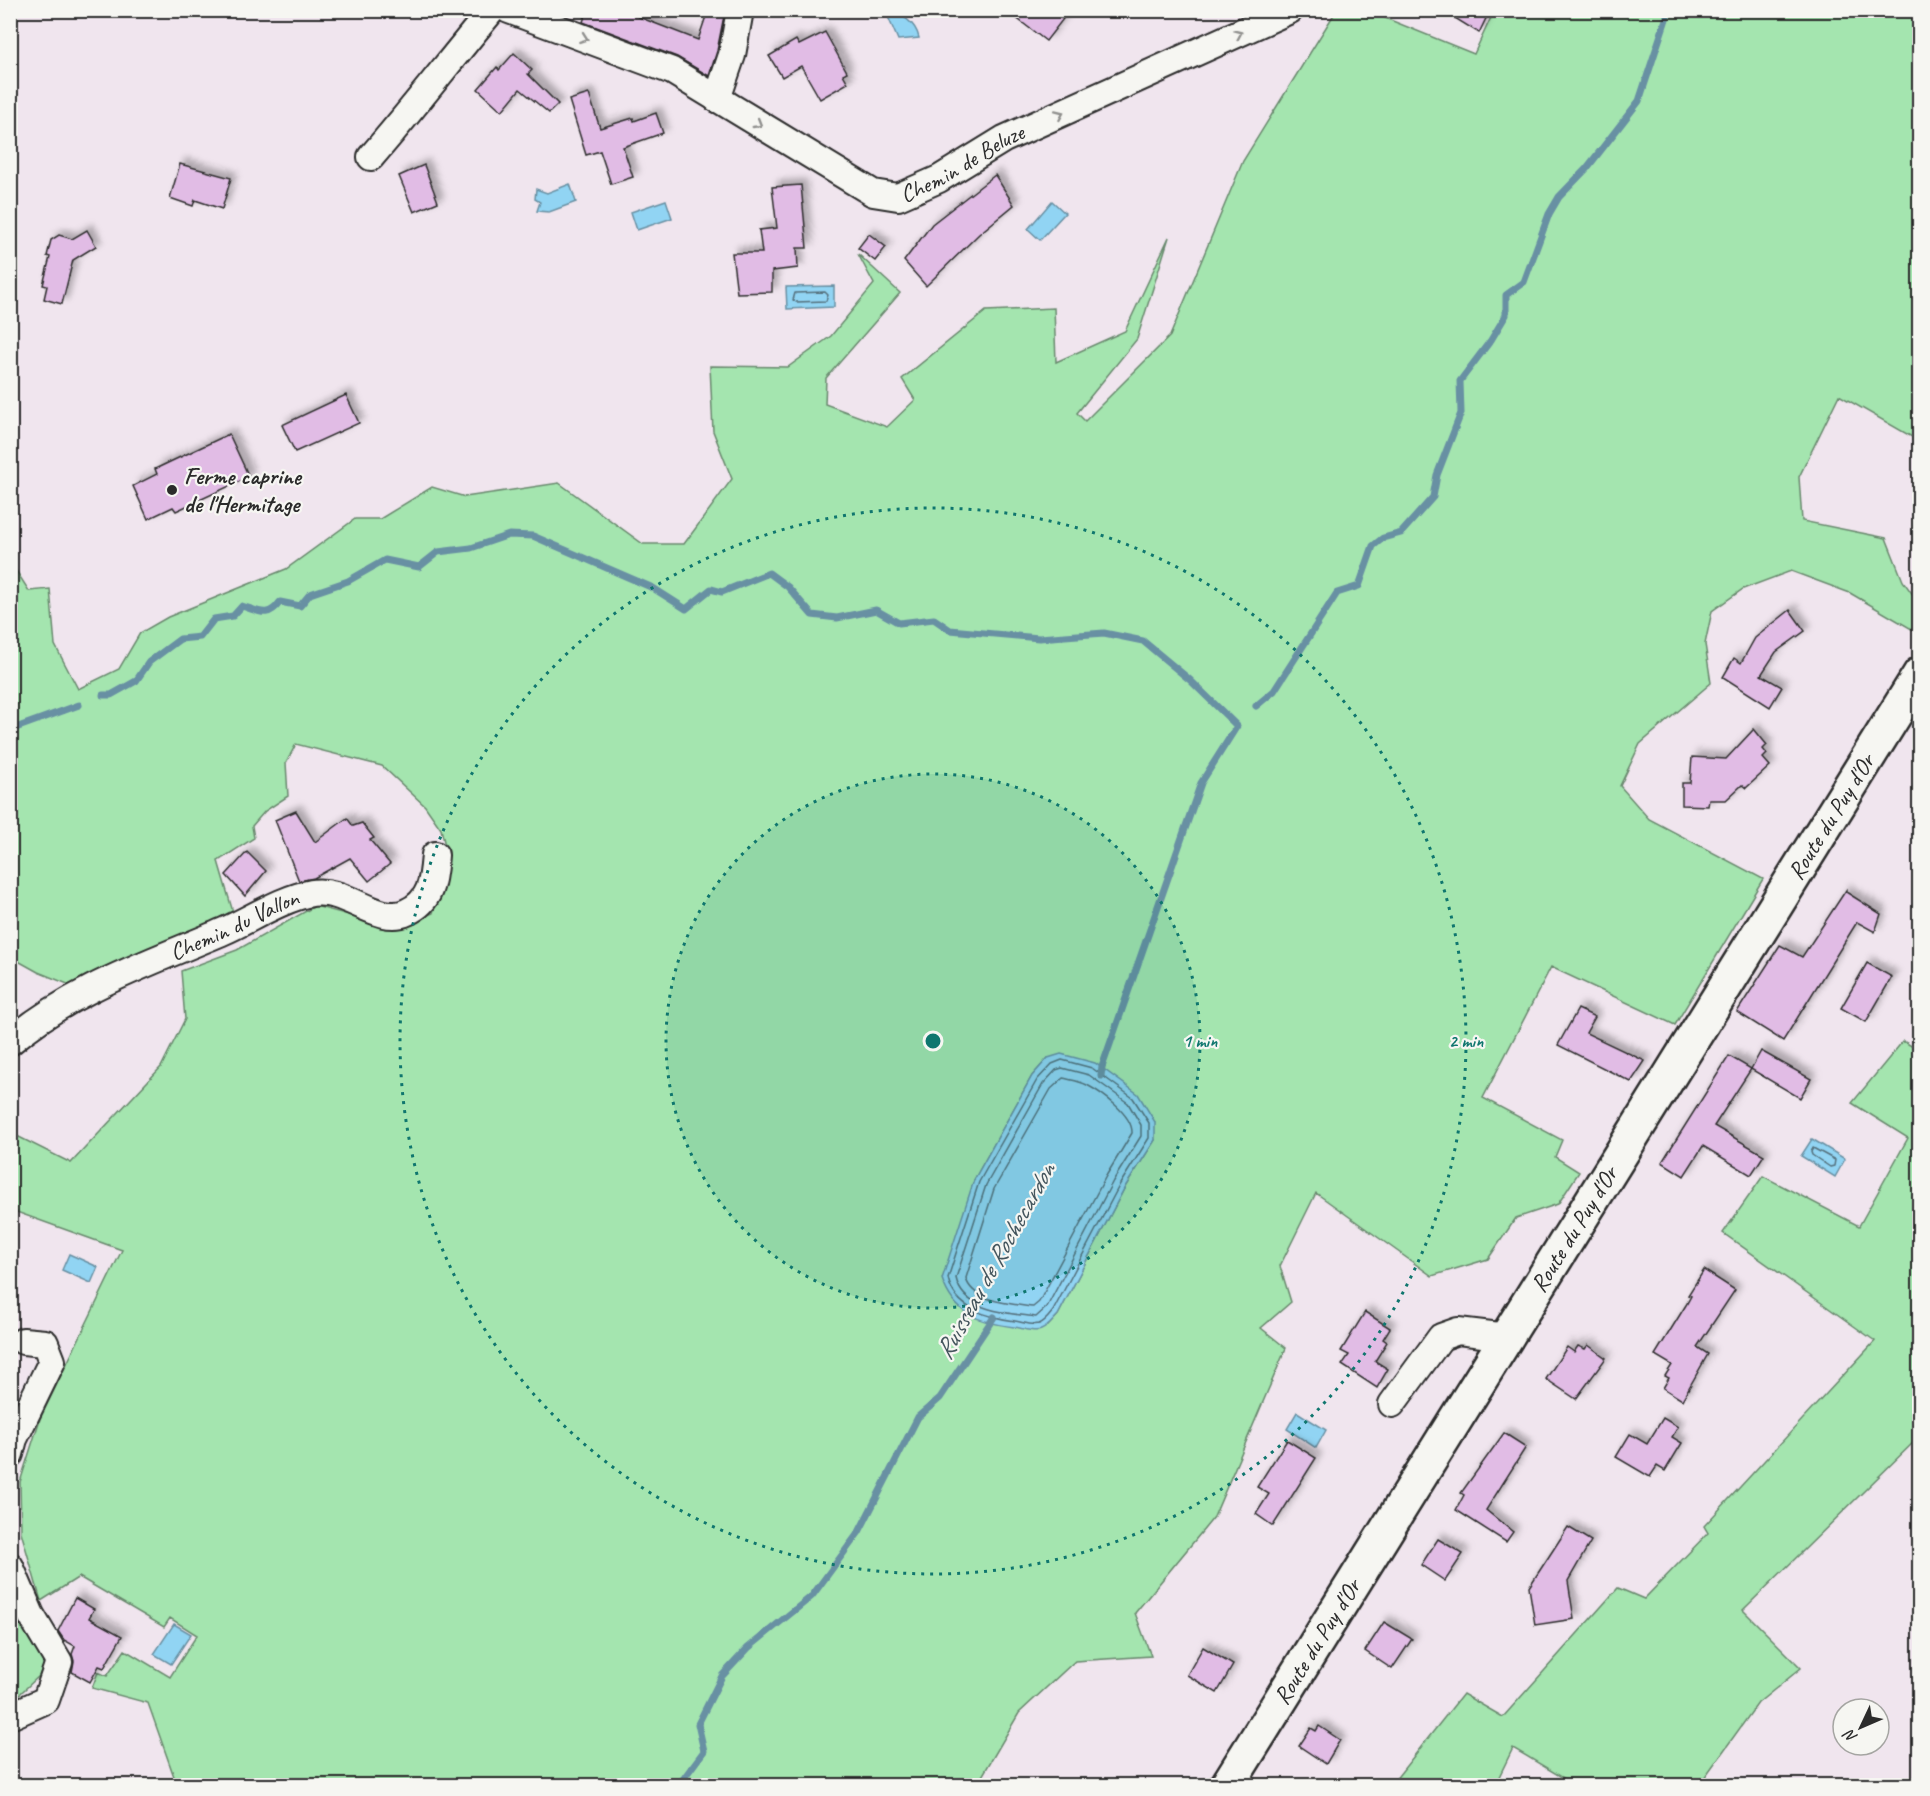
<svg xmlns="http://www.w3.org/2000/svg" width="1930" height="1796" font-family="Caveat,sans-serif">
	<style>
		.green { fill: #a4e5af; stroke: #68886d; stroke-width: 1.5; fill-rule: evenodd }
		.water { fill: #91d4f3; stroke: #6890a3; stroke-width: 1.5 }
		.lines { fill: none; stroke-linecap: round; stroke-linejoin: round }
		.shore { stroke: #546f7b; stroke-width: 1.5 }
		.stream { stroke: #6890a3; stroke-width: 7 }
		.building { fill: #e1bce5; stroke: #2b2b2b; stroke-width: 1.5; filter: url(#shadow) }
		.minor-casing { stroke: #2b2b2b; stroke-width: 30 }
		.major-casing { stroke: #2b2b2b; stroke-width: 38 }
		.minor { stroke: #f6f6f2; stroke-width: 26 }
		.major { stroke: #f6f6f2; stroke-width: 33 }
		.oneway { stroke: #90908e }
		.ring { fill: none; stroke: #0f766e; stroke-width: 3; stroke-dasharray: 3 6 }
		.poi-dot { fill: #2b2b2b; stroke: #f6f6f2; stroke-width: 2 }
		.labels { text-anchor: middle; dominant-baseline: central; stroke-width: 4.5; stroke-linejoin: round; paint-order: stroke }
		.street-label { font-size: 24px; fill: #2b2b2b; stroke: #f6f6f2 }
		.poi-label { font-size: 24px; font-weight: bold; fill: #2b2b2b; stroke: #f6f6f2; text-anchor: start }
		.water-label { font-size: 26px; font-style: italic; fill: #44555d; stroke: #f6f6f2 }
		.centre { fill: #0f766e; stroke: #f6f6f2; stroke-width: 3 }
		.ring-label { font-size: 18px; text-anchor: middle; font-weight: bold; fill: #0f766e; stroke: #f6f6f2; stroke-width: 4.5; stroke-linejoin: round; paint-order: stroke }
	</style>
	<defs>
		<filter id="shadow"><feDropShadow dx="5.5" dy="-5.5" stdDeviation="3" flood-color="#0004"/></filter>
	</defs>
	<rect width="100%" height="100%" fill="#f0e5ee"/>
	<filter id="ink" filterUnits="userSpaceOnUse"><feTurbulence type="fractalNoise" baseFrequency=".0167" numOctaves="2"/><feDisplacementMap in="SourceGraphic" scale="12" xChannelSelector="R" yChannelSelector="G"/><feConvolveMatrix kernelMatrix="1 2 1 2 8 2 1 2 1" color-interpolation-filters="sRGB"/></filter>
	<g filter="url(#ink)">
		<g class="green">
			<path d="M 1336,11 L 1368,11 L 1474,54 L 1494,11 L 1919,11 L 1919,441 L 1839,395 L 1799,477 L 1802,521 L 1886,538 L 1903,581 L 1919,603 L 1919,624 L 1915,631 L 1850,593 L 1791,571 L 1743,589 L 1712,611 L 1705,644 L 1711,683 L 1640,744 L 1620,786 L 1649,819 L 1763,879 L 1675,1025 L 1551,967 L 1483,1098 L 1562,1140 L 1555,1157 L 1579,1172 L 1558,1204 L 1516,1218 L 1488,1259 L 1432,1276 L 1316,1193 L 1280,1266 L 1291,1302 L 1261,1328 L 1286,1348 L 1214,1517 L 1135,1613 L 1151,1656 L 1075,1661 L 1019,1713 L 977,1785 L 177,1785 L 148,1703 L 92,1688 L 98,1672 L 107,1676 L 125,1650 L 170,1677 L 197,1635 L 170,1618 L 164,1627 L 79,1577 L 41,1601 L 21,1532 L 20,1482 L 40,1419 L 122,1250 L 11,1210 L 11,1133 L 71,1163 L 161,1067 L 185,1019 L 181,971 L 237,950 L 315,906 L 387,925 L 421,918 L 433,913 L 448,858 L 441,829 L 425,806 L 382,766 L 296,744 L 286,763 L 288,796 L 265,811 L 252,826 L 254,838 L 218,861 L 233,912 L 176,942 L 75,987 L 38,972 L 11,957 L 10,561 L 29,591 L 50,589 L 55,645 L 78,689 L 119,669 L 140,633 L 168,617 L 286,569 L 355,519 L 380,519 L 432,487 L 465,497 L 559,483 L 643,544 L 684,544 L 732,479 L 713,431 L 710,366 L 788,367 L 831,336 L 874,284 L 858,254 L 900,293 L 826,378 L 825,404 L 887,427 L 915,400 L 902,379 L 986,311 L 1054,308 L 1056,362 L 1125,331 L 1169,237 L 1137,339 L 1077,413 L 1085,421 L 1170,336 L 1243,161 ZM 1048,1058 L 1155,1140 L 1125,1187 L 1058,1315 L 1048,1326 L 974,1180 L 1032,1076 Z"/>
			<path d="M 1903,1041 L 1920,1051 L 1919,1437 L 1743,1610 L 1801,1668 L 1758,1703 L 1699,1785 L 1575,1785 L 1513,1748 L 1495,1785 L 1391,1785 L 1463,1694 L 1503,1717 L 1618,1588 L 1644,1599 L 1708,1533 L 1704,1526 L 1875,1341 L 1723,1233 L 1763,1176 L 1859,1226 L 1908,1138 L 1852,1103 Z"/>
			<path d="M 29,1625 L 48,1653 L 39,1676 L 11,1702 L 11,1626 Z"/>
		</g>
		<g class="water">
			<path d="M 886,12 C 901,12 916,23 919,38 L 898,40 Z"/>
			<path d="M 570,184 L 576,202 L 549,212 L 537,211 L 540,202 L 535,199 L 536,189 L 547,193 Z"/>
			<path d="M 666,200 L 672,218 L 637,230 L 631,212 Z"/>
			<path d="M 1052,201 L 1065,213 L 1040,240 L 1028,229 Z"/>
			<path d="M 834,286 L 834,307 L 787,309 L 786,287 Z"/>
			<path d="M 1061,1054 L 1095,1063 L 1138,1094 L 1155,1122 L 1155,1140 L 1125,1187 L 1058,1315 C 1053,1320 1049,1327 1041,1330 C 1034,1333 1022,1328 1014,1327 C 979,1322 954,1315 942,1279 L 974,1180 L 1032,1076 L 1048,1058 Z"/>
			<path d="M 1812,1139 L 1845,1159 L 1835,1177 L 1801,1156 Z"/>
			<path d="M 69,1254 L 98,1267 L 91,1283 L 62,1270 Z"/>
			<path d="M 1297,1412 L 1326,1430 L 1316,1448 L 1287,1429 Z"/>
			<path d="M 174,1624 L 191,1634 L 171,1664 L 154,1654 Z"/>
		</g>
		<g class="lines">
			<g class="shore">
				<path d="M 825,292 L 828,295 L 826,301 L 796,302 L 793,300 L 795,293 Z"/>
				<path d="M 1062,1060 L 1092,1068 L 1133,1098 L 1149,1123 L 1149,1138 L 1120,1184 L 1053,1311 C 1049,1316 1045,1322 1039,1324 C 1032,1326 1022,1322 1015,1321 C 988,1317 955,1310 948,1278 L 979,1182 L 1037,1080 L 1052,1064 Z"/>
				<path d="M 1062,1068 L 1089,1075 L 1128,1103 L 1141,1125 L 1141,1136 L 1113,1181 L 1047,1307 L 1036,1317 C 1009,1313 963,1312 956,1278 L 986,1185 L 1043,1084 L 1056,1070 Z"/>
				<path d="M 1063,1078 C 1071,1080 1080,1081 1087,1085 C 1102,1093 1133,1115 1132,1133 L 1106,1176 L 1039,1302 L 1033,1307 C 1013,1304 971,1302 966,1278 L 994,1189 L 1051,1089 Z"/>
				<path d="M 1813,1148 L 1835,1160 L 1834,1166 L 1830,1167 L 1812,1155 L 1811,1152 Z"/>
			</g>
			<g class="stream">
				<path d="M 103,695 L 111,695 L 136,681 L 149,662 L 180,639 L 200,637 L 214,619 L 233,616 L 242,606 C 259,611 268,619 280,602 L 300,606 L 310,594 L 348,581 L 385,560 L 419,567 L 438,552 L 471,548 L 509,535 L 533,536 L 653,588 L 686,609 L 711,589 L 722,592 L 769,573 L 788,587 L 812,615 L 837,618 L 876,610 L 899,623 L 934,619 L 950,630 L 1039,638 L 1104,633 L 1143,641 L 1190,680 L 1237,726 L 1201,783 L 1102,1067 L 1101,1076"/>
				<path d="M 1256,706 L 1274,691 L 1337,593 L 1359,586 L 1373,546 L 1383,538 L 1401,533 L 1433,497 L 1437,475 L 1461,413 L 1460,381 L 1491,340 L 1506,315 L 1506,295 L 1524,282 L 1549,214 L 1559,197 L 1587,168 L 1639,101 L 1669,10"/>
				<path d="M 10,730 L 79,705"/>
				<path d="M 678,1786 L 704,1751 L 698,1724 L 722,1676 L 748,1648 L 812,1596 L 859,1532 L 918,1417 L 940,1398 L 994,1317"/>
			</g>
		</g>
		<g class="building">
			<path d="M 587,10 L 632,10 L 631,14 L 698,40 L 707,13 L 724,16 L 717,51 L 709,76 L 677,57 L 583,22 Z"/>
			<path d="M 1006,10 L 1051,10 L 1063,19 L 1046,41 Z"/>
			<path d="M 1442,10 L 1490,10 L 1479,33 Z"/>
			<path d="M 825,32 L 847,72 L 843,74 L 848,83 L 820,99 L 801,66 L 782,77 L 769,56 L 796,40 L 799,45 Z"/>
			<path d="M 514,53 L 532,70 L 528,74 L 558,104 L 549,113 L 520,89 L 502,111 L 478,89 L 497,67 L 499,70 Z"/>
			<path d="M 589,94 L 600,128 L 633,118 L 634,121 L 656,113 L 663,133 L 623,147 L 633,177 L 611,184 L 600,151 L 586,155 L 569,100 Z"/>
			<path d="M 180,164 L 231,178 L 222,209 L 195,200 L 193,206 L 170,198 Z"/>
			<path d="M 424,165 L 438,202 L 414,212 L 399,176 Z"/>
			<path d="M 995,175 L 1014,205 L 979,234 L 926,286 L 904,261 L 932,224 Z"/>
			<path d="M 801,185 L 807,248 L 797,248 L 798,268 L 772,271 L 772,292 L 737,293 L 732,253 L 762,253 L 759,230 L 777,228 L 772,187 Z"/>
			<path d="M 87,230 L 96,246 L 73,260 L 62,304 L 44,299 L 47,286 L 43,285 L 50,257 L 47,256 L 51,240 L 59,235 L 72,239 Z"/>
			<path d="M 869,234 L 886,247 L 875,261 L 858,248 Z"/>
			<path d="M 346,395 L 359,423 L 295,452 L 282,425 Z"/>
			<path d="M 229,434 L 249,477 L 176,511 L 173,507 L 148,519 L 133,486 L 157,474 L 155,469 Z"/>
			<path d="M 1790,610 L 1805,631 L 1776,652 L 1761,675 L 1782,687 L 1770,707 L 1723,677 L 1734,658 L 1741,663 L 1755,638 Z"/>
			<path d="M 1754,729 L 1767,745 L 1763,749 L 1767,754 L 1763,758 L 1770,766 L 1746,788 L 1742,785 L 1726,800 L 1709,800 L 1708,806 L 1682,805 L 1682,783 L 1690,783 L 1692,757 L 1726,759 Z"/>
			<path d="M 296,811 L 315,842 L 347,818 L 353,826 L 362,823 L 374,838 L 370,840 L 390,864 L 369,881 L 350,858 L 314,878 L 299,881 L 275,820 Z"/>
			<path d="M 247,852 L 266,871 L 245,896 L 226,875 Z"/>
			<path d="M 1846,890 L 1846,892 L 1881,914 L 1875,932 L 1857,922 L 1783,1041 L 1737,1012 L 1780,945 L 1802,957 Z"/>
			<path d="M 1867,963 L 1892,977 L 1866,1022 L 1841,1008 Z"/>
			<path d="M 1578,1009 L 1595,1017 L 1586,1033 L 1645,1061 L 1631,1082 L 1558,1045 Z"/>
			<path d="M 1761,1051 L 1811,1079 L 1800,1098 L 1751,1069 L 1714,1126 L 1764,1155 L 1751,1175 L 1703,1146 L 1684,1176 L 1662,1162 L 1729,1056 L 1751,1069 Z"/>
			<path d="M 1704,1270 L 1735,1290 L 1697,1347 L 1708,1354 L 1682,1400 L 1663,1388 L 1669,1378 L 1665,1376 L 1672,1365 L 1655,1355 L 1686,1305 L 1691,1296 L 1688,1295 Z"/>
			<path d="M 1365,1312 L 1390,1328 L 1383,1339 L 1387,1342 L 1375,1361 L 1388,1369 L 1377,1388 L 1342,1365 L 1349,1355 L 1341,1351 Z"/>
			<path d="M 1588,1345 L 1606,1358 L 1576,1399 L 1546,1379 L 1567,1347 L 1574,1352 L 1578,1346 L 1585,1349 Z"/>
			<path d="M 1663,1418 L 1678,1427 L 1672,1437 L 1682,1443 L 1665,1471 L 1657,1466 L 1650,1477 L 1616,1457 L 1630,1434 L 1647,1444 Z"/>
			<path d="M 1504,1433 L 1526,1447 L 1486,1510 L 1513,1532 L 1506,1542 L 1456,1510 L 1464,1495 L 1461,1493 Z"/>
			<path d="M 1287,1440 L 1316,1458 L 1273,1526 L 1256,1514 L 1269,1494 L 1257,1487 Z"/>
			<path d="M 1568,1527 L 1591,1541 L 1568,1581 L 1574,1619 L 1535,1625 L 1529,1587 Z"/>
			<path d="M 1438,1539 L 1463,1554 L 1445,1581 L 1421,1565 Z"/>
			<path d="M 75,1598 L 94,1609 L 89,1618 L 122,1636 L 104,1668 L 99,1666 L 90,1682 L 72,1672 L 74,1661 L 72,1654 L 75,1646 L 64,1640 L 58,1631 Z"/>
			<path d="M 1384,1622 L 1412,1639 L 1392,1669 L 1365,1651 Z"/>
			<path d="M 1203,1647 L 1233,1665 L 1217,1693 L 1187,1675 Z"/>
			<path d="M 1319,1726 L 1340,1740 L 1326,1764 L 1299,1746 L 1311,1728 L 1316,1731 Z"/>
		</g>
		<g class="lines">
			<g class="minor-casing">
				<g id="minor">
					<path id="s1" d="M 509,10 L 672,71 L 873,193 L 898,197 L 939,179 L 1004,139 L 1290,10"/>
					<path d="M 717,99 L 732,55 L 740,10"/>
					<path d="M 371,157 C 413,109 451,59 492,10"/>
					<path id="s2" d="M 10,1042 C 73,988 150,963 224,931 C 251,919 283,898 312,893 C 346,887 378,926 407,912 C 432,901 433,879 435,855"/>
					<path d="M 1392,1404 L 1441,1337 L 1458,1331 L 1508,1337"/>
					<path d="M 10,1454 L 14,1439 L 52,1361 L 45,1343 L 23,1341"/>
					<path d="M 10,1566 L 31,1615 L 59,1662 L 46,1700 L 10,1716"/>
				</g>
			</g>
			<g class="major-casing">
				<g id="major">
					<path id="s3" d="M 1227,1786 L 1920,674"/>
				</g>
			</g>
			<use href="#minor" class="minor"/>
			<use href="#major" class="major"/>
		</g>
		<defs><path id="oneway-chevron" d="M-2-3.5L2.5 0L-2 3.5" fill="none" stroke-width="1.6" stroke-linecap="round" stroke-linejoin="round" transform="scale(1.5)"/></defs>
		<g class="oneway">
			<use href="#oneway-chevron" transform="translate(1238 34) rotate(-24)"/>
			<use href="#oneway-chevron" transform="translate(584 38) rotate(20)"/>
			<use href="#oneway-chevron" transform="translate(1060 114) rotate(-24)"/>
			<use href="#oneway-chevron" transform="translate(758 124) rotate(31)"/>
		</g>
	</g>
	<circle cx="933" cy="1041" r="267" fill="#0f766e" fill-opacity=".12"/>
	<g class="ring">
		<circle cx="933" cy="1041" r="267"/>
		<circle cx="933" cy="1041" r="533"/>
	</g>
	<circle class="poi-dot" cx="172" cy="490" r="6"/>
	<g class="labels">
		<g class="street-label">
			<text stroke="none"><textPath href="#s1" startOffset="507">Chemin de Beluze</textPath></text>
			<text stroke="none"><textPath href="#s3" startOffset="1142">Route du Puy d'Or</textPath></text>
			<text stroke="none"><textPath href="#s2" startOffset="254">Chemin du Vallon</textPath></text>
			<text stroke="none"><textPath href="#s3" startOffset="656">Route du Puy d'Or</textPath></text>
			<text stroke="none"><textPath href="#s3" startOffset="170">Route du Puy d'Or</textPath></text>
		</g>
		<g class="poi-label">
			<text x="184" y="476">Ferme caprine<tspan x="184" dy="28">de l'Hermitage</tspan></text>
		</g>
		<g class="water-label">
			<text transform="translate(995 1261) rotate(-61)">Ruisseau de Rochecardon</text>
		</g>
	</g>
	<circle cx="933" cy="1041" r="9" class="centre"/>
	<g class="ring-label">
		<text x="1200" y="1047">1 min</text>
		<text x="1466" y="1047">2 min</text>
	</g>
	<rect width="1930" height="1796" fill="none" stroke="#f6f6f2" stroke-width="36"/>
	<rect x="18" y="18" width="1894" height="1760" fill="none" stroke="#2b2b2b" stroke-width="2" filter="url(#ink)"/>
	<g transform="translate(1861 1727) rotate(226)"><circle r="28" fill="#f6f6f2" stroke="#a5a5a2" stroke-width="1.5"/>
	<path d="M0-4.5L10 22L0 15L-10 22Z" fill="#2b2b2b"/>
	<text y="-9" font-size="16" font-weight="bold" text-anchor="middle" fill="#2b2b2b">N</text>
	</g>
</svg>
